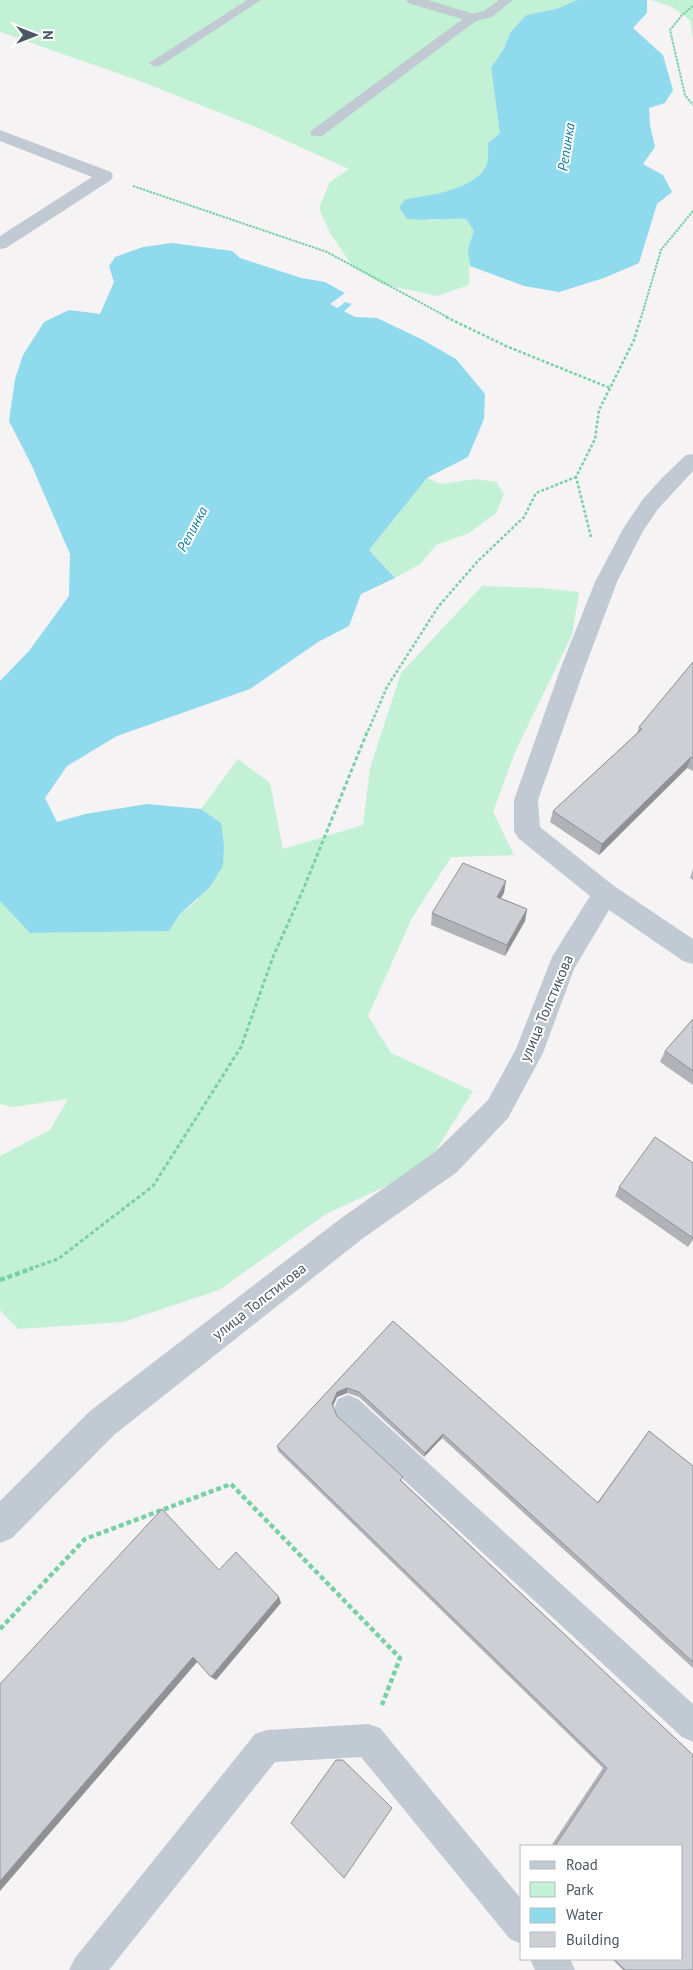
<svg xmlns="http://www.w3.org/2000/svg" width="693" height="1970" font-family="'PT Sans',sans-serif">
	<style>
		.green { fill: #c3f1d5 }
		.water { fill: #90daee }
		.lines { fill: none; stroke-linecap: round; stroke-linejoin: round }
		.stream { fill: #90daee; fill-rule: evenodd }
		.path-far3 { stroke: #7ad0a6; stroke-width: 2; stroke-dasharray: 2.5 1; stroke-linecap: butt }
		.path-far2 { stroke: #7ad0a6; stroke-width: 2.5; stroke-dasharray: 3 2; stroke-linecap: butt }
		.path-far1 { stroke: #7ad0a6; stroke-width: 3; stroke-dasharray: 4 2.5; stroke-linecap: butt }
		.path { stroke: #7ad0a6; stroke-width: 4.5; stroke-dasharray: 5 3; stroke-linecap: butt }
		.lane { fill: #c1cad2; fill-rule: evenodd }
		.street { fill: #c1cad2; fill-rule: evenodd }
		.wall { fill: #b0b2b7 }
		.shaded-wall { fill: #909195 }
		.building { fill: #cdcfd5; stroke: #909195 }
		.labels { text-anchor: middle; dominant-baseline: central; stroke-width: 4; stroke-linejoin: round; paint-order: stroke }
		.far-water-label { font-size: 14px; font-style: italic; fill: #0c7c9b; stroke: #fff }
		.street-label { font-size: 15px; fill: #4a5661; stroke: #fff }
	</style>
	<rect width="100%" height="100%" fill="#f5f3f3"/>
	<g class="green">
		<path d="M 0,0 L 577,0 L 556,9 L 526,15 L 510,33 L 504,48 L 491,68 L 500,133 L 488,143 C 488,150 489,160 486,166 C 474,190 430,195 406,199 L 428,221 L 447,218 L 466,219 L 474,231 C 468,251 470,265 469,285 L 437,296 L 382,284 L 353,267 L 330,233 L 319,208 L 330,182 L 349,169 L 251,125 L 137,80 L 0,32 Z"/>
		<path d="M 651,0 L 693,0 L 693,39 L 690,20 L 672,7 Z"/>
		<path d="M 427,478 L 441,484 L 475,479 L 496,482 L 504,494 L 496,513 L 469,533 L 436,545 L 420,564 L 395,578 L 369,550 Z"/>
		<path d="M 482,586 L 541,588 L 579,592 L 572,635 L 515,752 L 493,812 L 514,855 L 451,857 L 412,918 L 368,1016 L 391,1053 L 473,1091 L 425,1168 L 326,1214 L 219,1290 L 123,1322 L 18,1329 L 0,1310 L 0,1156 L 50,1130 L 68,1099 L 13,1107 L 0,1104 L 0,901 L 31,933 L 169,931 L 180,914 L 197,901 L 221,823 L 201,809 L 238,759 L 270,783 L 283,849 L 363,825 L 370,768 L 401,673 Z"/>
	</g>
	<g class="water">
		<path d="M 577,0 L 647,0 L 647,13 L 633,28 L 663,55 L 673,90 L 665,103 L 649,108 L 650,125 L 655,147 L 643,164 L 663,175 L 672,192 L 657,204 L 639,263 L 604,278 L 559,292 L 524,286 L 470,266 L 468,249 L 474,231 L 466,219 C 446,218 427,221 407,219 L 399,207 L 406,199 C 430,195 474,190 486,166 C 489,160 488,150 488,143 L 500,133 L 491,68 L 504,48 L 510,33 L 526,15 L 556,9 Z"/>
		<path d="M 172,243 L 232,251 L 240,258 L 301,278 L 325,282 L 345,293 L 330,304 L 355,317 L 377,318 L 421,339 L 456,359 L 485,394 L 484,419 L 468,457 L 427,478 L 369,550 L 395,578 L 361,594 L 349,626 L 318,642 L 250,689 L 117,736 L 67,766 L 45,798 L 57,822 L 85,814 L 147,804 L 201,809 L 221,823 L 224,846 L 223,866 L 209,888 L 180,914 L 169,931 L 30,933 L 0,901 L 0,681 L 29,651 L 69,596 L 70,554 L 32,466 L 9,421 L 15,379 L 23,355 L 44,322 L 69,310 L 100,314 L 114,282 L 109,266 L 115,257 L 143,247 Z"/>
	</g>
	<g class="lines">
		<path class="stream" d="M 345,302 L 352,304 L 332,322 L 326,322 L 326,318 Z"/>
		<g class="path-far3">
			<path d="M 693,6 L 682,15 L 670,30 L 685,95 L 693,105"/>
			<path d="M 133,186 L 327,252 L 449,318"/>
			<path d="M 641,318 L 661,250 L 693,211"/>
		</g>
		<g class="path-far2">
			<path d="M 446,317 L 506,346 L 610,388"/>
			<path d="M 591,537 L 576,477 L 595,439 L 599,410 L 634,340 L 641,317"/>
			<path d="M 368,731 L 387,687 L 438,607 L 477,562 L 524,517 L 536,493 L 576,477"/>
		</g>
		<path class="path-far1" d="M 29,1269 L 58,1259 L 153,1186 L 241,1047 L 273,957 L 303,890 L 368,730"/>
		<g class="path">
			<path d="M 0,1280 L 33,1268"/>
			<path d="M 0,1629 L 85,1539 L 231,1484 L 400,1658 L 382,1705"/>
		</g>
		<g class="lane">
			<path d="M 247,0 L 261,0 L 160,66 L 155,67 L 149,63 Z"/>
			<path d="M 499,0 L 513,0 L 492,17 L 476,21 L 322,136 L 312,136 L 310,133 L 312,130 L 468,15 L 484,11 Z"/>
			<path d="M 348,1395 L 358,1399 L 693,1704 L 693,1742 L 682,1737 L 338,1419 L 334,1409 L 338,1399 Z"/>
			<path d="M 368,1724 L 380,1728 L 522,1900 L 522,1944 L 510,1939 L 361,1757 L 275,1762 L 109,1970 L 69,1970 L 75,1958 L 255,1734 L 267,1730 Z"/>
			<path d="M 530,1959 L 570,1959 L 575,1970 L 535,1970 Z"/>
		</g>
		<g class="street">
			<path d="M 406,0 L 428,0 L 477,15 L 479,18 L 477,21 L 472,22 L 408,3 Z"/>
			<path d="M 0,130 L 111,172 L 113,176 L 111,180 L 6,248 L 0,249 L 0,236 L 92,177 L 0,141 Z"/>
			<path d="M 693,454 L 693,471 L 658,509 L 643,531 L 617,582 L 585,667 L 538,800 L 540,827 L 614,886 L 693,939 L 693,964 L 683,961 L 609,910 L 574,969 L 543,1053 L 508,1118 L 457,1172 L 362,1239 L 114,1435 L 12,1538 L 0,1543 L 0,1501 L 90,1411 L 340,1219 L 435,1152 L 488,1100 L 516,1049 L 552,957 L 590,896 L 518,838 L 514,831 L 514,800 L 561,667 L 595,582 L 623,529 L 643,499 L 663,477 L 686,455 Z"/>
		</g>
	</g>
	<g class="wall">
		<path d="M 693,662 L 693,771 L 687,768 L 599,855 L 550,822 L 553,811 L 637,733 L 639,727 Z"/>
		<path d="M 693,869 L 693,880 L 690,878 Z"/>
		<path d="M 504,893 L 501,898 L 527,909 L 525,921 L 505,956 L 431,925 L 432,913 Z"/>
		<path d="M 693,1019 L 693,1085 L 660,1062 L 665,1051 Z"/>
		<path d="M 693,1163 L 693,1240 L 688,1247 L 615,1196 L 619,1187 Z"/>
		<path d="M 393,1321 L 597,1503 L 649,1431 L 693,1466 L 693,1668 L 442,1438 L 424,1457 L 359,1397 L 347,1393 L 337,1397 L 333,1406 L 337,1416 L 402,1481 L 693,1755 L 693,1970 L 623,1970 L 612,1959 L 682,1959 L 682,1846 L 551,1846 L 603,1768 L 278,1451 L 277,1446 Z"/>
	</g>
	<g class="shaded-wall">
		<path d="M 691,757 L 687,768 L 599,855 L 602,844 Z"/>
		<path d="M 506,881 L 504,893 L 495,908 L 497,897 Z"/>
		<path d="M 527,909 L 525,921 L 505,956 L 507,945 Z"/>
		<path d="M 347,1388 L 347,1393 L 337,1397 L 332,1408 L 332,1404 L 337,1392 Z"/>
		<path d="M 443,1434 L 442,1438 L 424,1457 L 425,1453 Z"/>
		<path d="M 279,1597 L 281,1603 L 216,1680 L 211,1677 Z"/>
		<path d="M 193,1657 L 198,1661 L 0,1891 L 0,1881 Z"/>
	</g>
	<g class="building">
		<path d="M 693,662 L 693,758 L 691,757 L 602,844 L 553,811 L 642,729 L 639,727 Z"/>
		<path d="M 463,863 L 506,881 L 497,897 L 527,909 L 507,945 L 432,913 Z"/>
		<path d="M 693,1019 L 693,1071 L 665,1051 Z"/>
		<path d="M 655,1137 L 693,1163 L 693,1238 L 619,1187 Z"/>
		<path d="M 393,1321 L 598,1503 L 649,1431 L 693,1466 L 693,1662 L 443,1434 L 425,1453 L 359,1392 L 347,1388 L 337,1392 L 332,1404 L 337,1416 L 403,1477 L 400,1480 L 693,1755 L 693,1970 L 625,1970 L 614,1959 L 682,1959 L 682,1846 L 555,1846 L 607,1768 L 277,1446 Z"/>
		<path d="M 162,1509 L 219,1570 L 236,1552 L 279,1597 L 211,1677 L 193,1657 L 0,1881 L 0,1684 Z"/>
		<path d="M 336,1760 L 343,1760 L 392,1808 L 344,1878 L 291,1823 Z"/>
	</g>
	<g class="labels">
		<g class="far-water-label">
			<text transform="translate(566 147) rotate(-81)">Репинка</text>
			<text transform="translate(192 529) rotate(-62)">Репинка</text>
		</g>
		<g class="street-label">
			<text transform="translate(546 1008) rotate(-67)">улица Толстикова</text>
			<text transform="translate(259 1301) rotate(-38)">улица Толстикова</text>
		</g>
	</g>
	<rect x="520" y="1845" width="162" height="115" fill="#ffffff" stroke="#b7bbc0"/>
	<rect x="530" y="1861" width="25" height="8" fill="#c1cad2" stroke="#b7bbc0"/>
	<text x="566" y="1870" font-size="15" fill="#4a5661">Road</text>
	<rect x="530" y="1882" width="25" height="15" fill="#c3f1d5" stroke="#b7bbc0"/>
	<text x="566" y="1895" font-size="15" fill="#4a5661">Park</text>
	<rect x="530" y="1908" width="25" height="15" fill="#90daee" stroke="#b7bbc0"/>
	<text x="566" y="1920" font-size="15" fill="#4a5661">Water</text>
	<rect x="530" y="1932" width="25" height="15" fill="#cdcfd5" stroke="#b7bbc0"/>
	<text x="566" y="1945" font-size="15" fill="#4a5661">Building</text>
	<g transform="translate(35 35) rotate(90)" stroke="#ffffff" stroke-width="4" paint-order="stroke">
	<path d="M0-4L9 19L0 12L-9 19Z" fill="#4a5661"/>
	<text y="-8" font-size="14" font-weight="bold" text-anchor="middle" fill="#4a5661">N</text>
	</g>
</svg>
